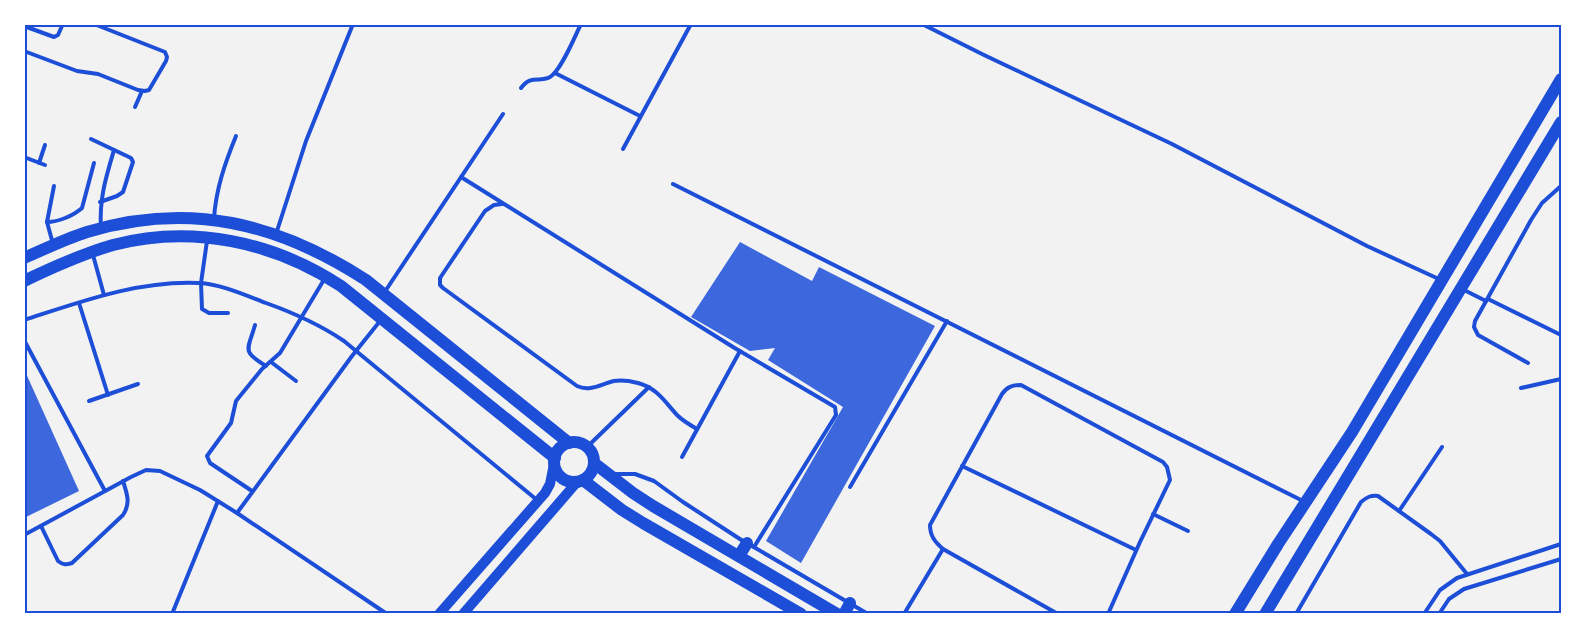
<svg xmlns="http://www.w3.org/2000/svg" width="1585" height="638" font-family="Montserrat,sans-serif">
	<style>
		.building { fill: #3d67dc }
		.lines { fill: none; stroke-linecap: round; stroke-linejoin: round }
		.service { stroke: #1d4ed8; stroke-width: 4 }
		.secondary { stroke: #1d4ed8; stroke-width: 10 }
		.primary { stroke: #1d4ed8; stroke-width: 12 }
		.neatline { fill: none; stroke: #1d4ed8; stroke-width: 2 }
	</style>
	<rect width="100%" height="100%" fill="#f2f2f2"/>
	<g class="building">
		<path d="M 740,242 L 812,281 L 819,267 L 935,326 L 801,563 L 766,541 L 843,407 L 768,360 L 775,348 L 750,351 L 691,317 Z"/>
		<path d="M 24,369 L 79,491 L 24,518 Z"/>
	</g>
	<g class="lines">
		<g class="service">
			<path d="M 256,24 L 263,24"/>
			<path d="M 922,24 L 984,55 L 1172,144 L 1367,246 L 1441,280"/>
			<path d="M 24,26 L 54,37 L 58,35 L 62,26"/>
			<path d="M 24,51 L 77,71 L 98,74 L 138,90 L 145,91 L 149,90 L 166,61 L 167,57 L 165,52 L 94,24"/>
			<path d="M 555,73 L 640,116"/>
			<path d="M 521,88 C 531,74 539,83 550,77 C 561,71 575,36 581,24"/>
			<path d="M 135,107 L 142,91"/>
			<path d="M 91,139 L 131,158 L 133,162 L 123,192 L 117,196 L 100,202"/>
			<path d="M 623,149 L 691,24"/>
			<path d="M 24,157 L 45,165"/>
			<path d="M 39,163 L 45,145"/>
			<path d="M 461,177 L 733,347 L 835,407 L 836,415 L 754,547"/>
			<path d="M 673,184 L 1303,501"/>
			<path d="M 502,204 L 494,205 L 485,211 L 440,278 L 440,285 L 443,288 L 577,386 C 590,392 601,384 614,381 C 621,380 630,381 638,383 C 657,388 665,402 677,415 C 683,421 690,425 697,429"/>
			<path d="M 214,218 C 216,189 225,163 236,136"/>
			<path d="M 47,222 C 58,222 73,216 82,208 L 94,163"/>
			<path d="M 101,228 C 99,199 106,177 114,150"/>
			<path d="M 276,234 L 306,141 L 353,24"/>
			<path d="M 207,241 L 201,283 L 202,309 L 209,313 L 228,313"/>
			<path d="M 53,244 L 47,222 L 54,186"/>
			<path d="M 93,255 L 104,295"/>
			<path d="M 1464,290 L 1486,301"/>
			<path d="M 384,293 L 503,114"/>
			<path d="M 1488,299 L 1561,335"/>
			<path d="M 79,303 L 108,395"/>
			<path d="M 24,320 C 80,302 139,280 199,283 C 221,284 245,295 266,303 C 294,313 319,324 344,341 L 537,500"/>
			<path d="M 255,325 C 248,350 241,351 266,366"/>
			<path d="M 24,340 L 105,491"/>
			<path d="M 271,362 L 296,381"/>
			<path d="M 1528,363 L 1478,335 L 1474,327 L 1475,321 L 1531,220 L 1542,203 L 1561,186"/>
			<path d="M 1521,388 L 1561,379"/>
			<path d="M 89,401 L 138,384"/>
			<path d="M 587,447 L 649,387"/>
			<path d="M 682,457 L 740,351"/>
			<path d="M 962,466 L 1136,550"/>
			<path d="M 615,474 L 635,474 L 654,481 L 683,502 L 746,543"/>
			<path d="M 850,487 L 947,321"/>
			<path d="M 252,491 L 210,463 L 207,456 L 231,423 L 236,401 L 262,369 L 280,353 L 325,278"/>
			<path d="M 1399,511 L 1442,447"/>
			<path d="M 237,513 L 352,356 L 380,321"/>
			<path d="M 1153,514 L 1188,531"/>
			<path d="M 41,526 L 58,561 C 63,565 66,565 72,563 L 123,515 C 131,503 127,494 123,481"/>
			<path d="M 24,535 L 131,477 L 146,470 L 160,471 L 200,490 L 237,513 L 387,614"/>
			<path d="M 752,546 L 868,614"/>
			<path d="M 172,614 L 218,501"/>
			<path d="M 904,614 L 943,549"/>
			<path d="M 1058,614 L 943,549 C 935,542 930,536 930,525 L 1002,394 C 1007,387 1012,385 1021,385 L 1163,462 L 1167,467 L 1170,480 L 1140,542 L 1108,614"/>
			<path d="M 1296,614 L 1361,502 C 1367,497 1371,495 1378,496 L 1431,534 L 1440,541 L 1467,574"/>
			<path d="M 1424,614 L 1440,590 L 1457,578 L 1561,544"/>
			<path d="M 1439,614 L 1449,599 L 1464,589 L 1561,559"/>
		</g>
		<g class="secondary">
			<path d="M 439,614 L 545,493 L 550,484 L 554,464"/>
			<path d="M 463,614 L 577,482"/>
		</g>
		<g class="primary">
			<path d="M 24,258 C 45,249 65,239 87,232 C 189,201 278,223 366,280 L 569,443"/>
			<path d="M 24,281 C 53,267 82,254 113,245 C 192,224 274,242 341,286 L 555,458"/>
			<circle cx="574" cy="462" r="20"/>
			<path d="M 594,463 L 633,493 L 653,506 L 837,614"/>
			<path d="M 583,480 L 622,510 L 643,523 L 801,614"/>
			<path d="M 739,556 L 747,543"/>
			<path d="M 844,614 L 850,603"/>
			<path d="M 1235,614 L 1278,544 L 1352,432 L 1561,79"/>
			<path d="M 1265,614 L 1561,122"/>
		</g>
	</g>
	<rect width="1585" height="638" fill="none" stroke="#ffffff" stroke-width="51"/>
	<rect x="26" y="26" width="1534" height="586" class="neatline"/>
</svg>
